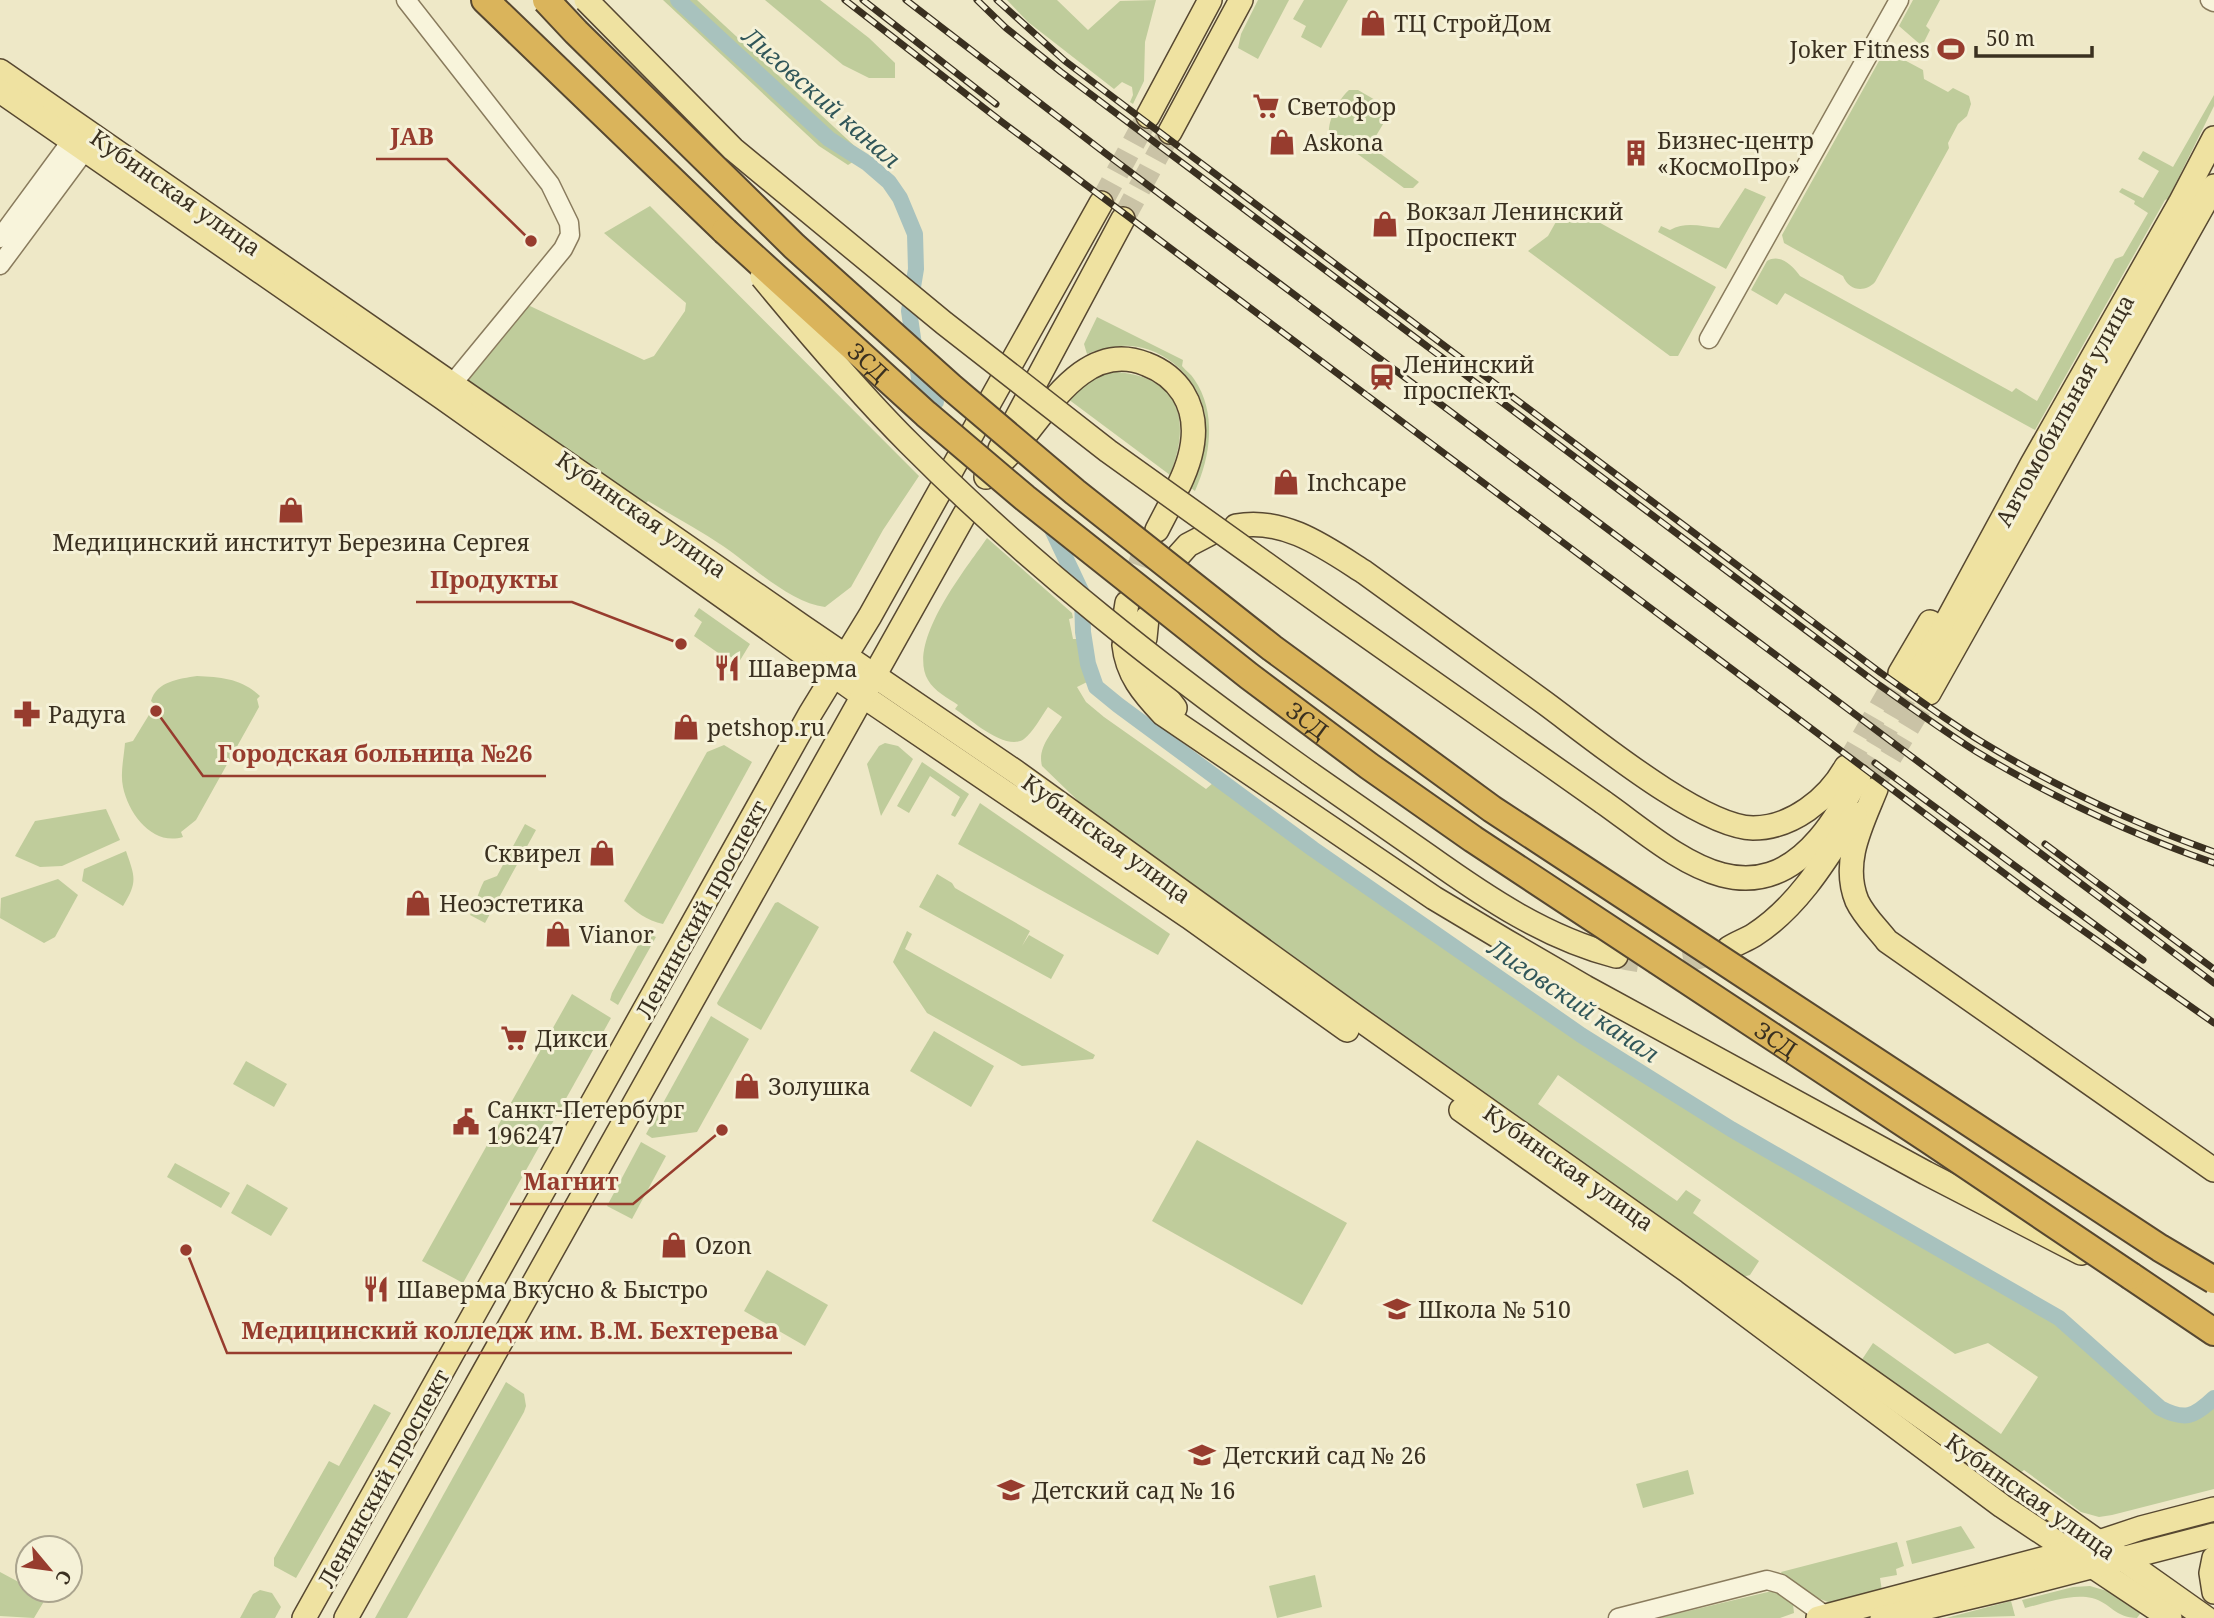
<svg xmlns="http://www.w3.org/2000/svg" width="2214" height="1618" font-family="'Noto Serif',serif">
	<style>
		.green { fill: #bfcc9b }
		.lines { fill: none; stroke-linecap: round; stroke-linejoin: round }
		.canal { stroke: #a8c2be; stroke-width: 16 }
		.major-tunnel { stroke: #cac3a6; stroke-width: 23; stroke-dasharray: 23 11; stroke-linecap: butt }
		.minor-casing { stroke: #897b5d; stroke-width: 21 }
		.major-casing { stroke: #574831; stroke-width: 26 }
		.highway-casing { stroke: #574831; stroke-width: 30 }
		.minor { stroke: #f8f4db; stroke-width: 18 }
		.major { stroke: #efe2a1; stroke-width: 23 }
		.highway { stroke: #dab45b; stroke-width: 26 }
		.rail-casing { stroke: #3a3020; stroke-width: 7 }
		.rail { stroke: #f5f1d7; stroke-width: 4.5; stroke-dasharray: 13; stroke-linecap: butt }
		.major-bridge-casing { stroke: #574831; stroke-width: 26; stroke-linecap: butt }
		.highway-bridge-casing { stroke: #574831; stroke-width: 30; stroke-linecap: butt }
		.major-bridge { stroke: #efe2a1; stroke-width: 23 }
		.highway-bridge { stroke: #dab45b; stroke-width: 26 }
		.labels { text-anchor: middle; dominant-baseline: central; stroke-width: 6; stroke-linejoin: round; paint-order: stroke }
		.poi-label { font-size: 23px; fill: #3a3020; stroke: #f5f1d7; text-anchor: start }
		.street-label { font-size: 23px; fill: #3a3020; stroke: #f5f1d7 }
		.water-label { font-size: 24px; font-style: italic; fill: #305659; stroke: #f5f1d7 }
		.leader { fill: none; stroke: #973c2e; stroke-width: 2.5 }
		.callout-dot { fill: #973c2e; stroke: #f5f1d7; stroke-width: 2.5 }
		.callout-label { font-size: 24px; text-anchor: middle; font-weight: bold; fill: #973c2e; stroke: #f5f1d7; stroke-width: 6; stroke-linejoin: round; paint-order: stroke }
	</style>
	<rect width="100%" height="100%" fill="#eee8c7"/>
	<g class="green">
		<path d="M 663,0 L 697,0 L 861,152 L 859,158 L 848,165 L 819,146 Z"/>
		<path d="M 765,0 L 820,0 L 869,38 L 895,63 L 895,78 L 869,78 L 843,65 Z"/>
		<path d="M 1007,0 L 1057,0 L 1088,30 L 1120,1 L 1156,0 L 1145,42 L 1144,81 L 1133,104 L 1130,102 L 1133,95 L 1132,87 L 1122,82 L 1114,89 L 1028,22 Z"/>
		<path d="M 1258,0 L 1289,0 L 1258,59 L 1238,48 L 1241,34 Z"/>
		<path d="M 1304,0 L 1348,0 L 1321,48 L 1301,37 L 1306,26 L 1293,19 Z"/>
		<path d="M 1913,0 L 1940,0 L 1926,26 L 1930,30 L 1922,46 L 1899,26 Z"/>
		<path d="M 1888,54 L 1895,55 L 1923,70 L 1924,79 L 1948,92 L 1953,88 L 1969,96 L 1971,104 L 1967,116 L 1958,124 L 1948,143 L 1949,148 L 1875,282 C 1865,293 1849,291 1843,276 L 1784,243 L 1782,235 L 1879,61 Z"/>
		<path d="M 1349,90 L 1358,90 L 1389,108 L 1389,114 L 1370,146 L 1419,182 L 1413,188 L 1404,188 L 1329,133 C 1328,119 1339,99 1349,90 Z"/>
		<path d="M 2214,95 L 2214,106 L 2168,199 L 2165,200 L 2035,430 L 1785,293 L 1777,305 L 1751,290 L 1767,261 C 1780,253 1793,266 1800,276 L 2012,392 L 2016,388 L 2037,401 L 2115,259 L 2123,256 L 2148,213 L 2134,204 L 2135,201 L 2119,192 L 2122,188 L 2143,198 L 2159,171 L 2138,159 L 2143,151 L 2173,167 Z"/>
		<path d="M 1745,188 L 1766,197 L 1726,269 L 1658,232 L 1661,226 L 1670,230 C 1687,221 1702,227 1719,228 Z"/>
		<path d="M 1566,204 L 1716,287 L 1678,356 L 1670,356 L 1528,251 L 1548,236 Z"/>
		<path d="M 650,206 L 919,476 L 883,530 L 851,587 L 825,607 C 791,603 752,566 723,546 C 699,530 673,516 648,501 L 644,506 L 463,380 L 522,310 L 530,306 L 644,360 L 654,356 L 685,311 L 686,303 L 604,233 Z"/>
		<path d="M 1097,317 L 1183,360 L 1182,366 C 1186,371 1191,374 1194,379 C 1217,412 1211,456 1195,491 L 1191,488 C 1202,465 1209,441 1205,415 C 1199,379 1166,348 1130,346 C 1115,345 1101,349 1087,354 L 1084,344 Z"/>
		<path d="M 1110,369 L 1112,372 C 1178,374 1193,419 1170,475 L 1068,399 L 1082,386 Z"/>
		<path d="M 987,538 L 1072,613 L 1073,618 L 1069,619 L 1073,639 L 1077,639 L 1087,682 L 1077,687 L 1086,702 L 1104,717 L 1206,789 L 1213,783 L 1564,1032 L 1825,1192 L 1829,1191 L 2057,1321 L 2160,1413 L 2183,1420 L 2194,1419 L 2206,1413 L 2214,1403 L 2214,1489 L 2112,1515 L 2099,1517 L 2081,1512 L 2024,1470 L 2019,1474 L 1861,1361 L 1873,1343 L 2001,1434 L 2038,1377 L 1988,1343 L 1955,1354 L 1558,1075 L 1538,1104 L 1677,1201 L 1686,1190 L 1701,1200 L 1693,1213 L 1759,1261 L 1750,1275 L 1743,1277 L 1100,822 L 1042,766 C 1037,747 1053,732 1062,717 L 1048,707 C 1041,717 1033,732 1024,739 C 1006,752 970,719 955,709 L 958,705 C 948,698 934,691 928,680 C 906,642 966,569 987,538 Z"/>
		<path d="M 699,608 L 750,644 L 739,662 L 726,654 L 724,657 L 694,636 L 702,622 L 694,616 Z"/>
		<path d="M 197,676 C 222,677 242,679 260,696 L 257,699 L 259,707 L 196,820 L 181,832 L 183,837 C 153,846 129,815 123,787 C 120,773 124,757 125,743 L 133,741 L 155,705 L 151,701 C 157,681 179,679 197,676 Z"/>
		<path d="M 885,743 L 898,746 L 913,759 L 881,816 L 867,764 L 879,746 Z"/>
		<path d="M 724,745 L 752,762 L 663,924 C 647,921 635,911 624,901 L 707,752 Z"/>
		<path d="M 922,762 L 969,794 L 955,817 L 951,815 L 960,797 L 930,776 L 909,813 L 897,806 Z"/>
		<path d="M 980,803 L 1170,934 L 1158,955 L 958,844 Z"/>
		<path d="M 106,809 L 120,840 L 62,866 L 40,867 L 15,856 L 35,821 Z"/>
		<path d="M 525,824 L 536,830 L 485,923 L 470,915 C 476,904 478,892 484,881 L 497,876 Z"/>
		<path d="M 126,851 C 135,877 138,882 123,906 L 82,881 L 84,869 Z"/>
		<path d="M 937,874 L 952,883 L 955,888 L 1030,931 L 1022,946 L 1029,935 L 1064,955 L 1051,979 L 919,907 Z"/>
		<path d="M 58,879 L 78,895 L 55,937 L 44,943 L 0,918 L 1,898 Z"/>
		<path d="M 778,902 L 819,927 L 761,1030 L 718,1005 L 717,1003 L 775,903 Z"/>
		<path d="M 907,931 L 912,934 L 905,949 L 1095,1055 L 1093,1059 L 1022,1066 L 927,1013 L 893,962 Z"/>
		<path d="M 647,933 L 656,937 L 618,1005 L 610,1000 L 612,993 L 643,936 Z"/>
		<path d="M 572,994 L 611,1018 L 463,1283 L 422,1261 Z"/>
		<path d="M 711,1016 L 749,1039 L 697,1132 L 652,1138 L 646,1134 Z"/>
		<path d="M 934,1031 L 994,1066 L 971,1107 L 910,1071 Z"/>
		<path d="M 246,1061 L 287,1084 L 274,1107 L 233,1084 Z"/>
		<path d="M 1197,1140 L 1347,1223 L 1302,1305 L 1152,1221 Z"/>
		<path d="M 641,1142 L 666,1156 L 632,1219 L 607,1206 Z"/>
		<path d="M 175,1163 L 230,1193 L 221,1208 L 167,1177 Z"/>
		<path d="M 247,1184 L 288,1208 L 271,1236 L 231,1213 Z"/>
		<path d="M 767,1270 L 828,1305 L 805,1346 L 744,1311 Z"/>
		<path d="M 506,1382 L 524,1394 L 526,1406 L 524,1412 L 407,1618 L 375,1618 Z"/>
		<path d="M 374,1404 L 391,1413 L 296,1578 L 274,1566 L 274,1558 L 329,1461 L 339,1466 Z"/>
		<path d="M 1688,1470 L 1694,1494 L 1643,1508 L 1636,1484 Z"/>
		<path d="M 1961,1526 L 1975,1548 L 1912,1564 L 1906,1541 Z"/>
		<path d="M 1897,1542 L 1904,1566 L 1896,1569 L 1897,1575 L 1880,1578 L 1882,1591 L 1833,1604 L 1815,1597 L 1782,1574 L 1781,1572 Z"/>
		<path d="M 0,1572 L 28,1587 L 28,1590 L 33,1590 L 46,1598 L 34,1618 L 0,1616 Z"/>
		<path d="M 1315,1575 L 1322,1607 L 1277,1618 L 1269,1586 Z"/>
		<path d="M 2090,1586 L 2114,1593 L 2142,1611 L 2137,1618 C 2115,1618 2111,1603 2092,1598 C 2072,1593 2045,1603 2025,1608 L 2022,1600 L 2073,1587 Z"/>
		<path d="M 260,1590 L 272,1593 L 281,1607 L 275,1618 L 240,1618 L 253,1594 Z"/>
		<path d="M 1772,1591 L 1783,1596 L 1793,1604 L 1794,1613 L 1780,1618 L 1659,1618 Z"/>
		<path d="M 2011,1601 L 2015,1616 L 1946,1618 Z"/>
	</g>
	<g class="lines">
		<g class="canal">
			<path d="M 678,0 L 829,139 L 867,163 L 889,182 L 900,198 L 915,234 L 916,269 L 909,311 L 920,385 L 936,402"/>
			<path d="M 1049,523 L 1082,593 L 1083,632 L 1088,664 L 1096,687 L 1118,705 L 1313,849 L 1581,1035 L 1731,1129 L 2059,1318 L 2160,1408 C 2185,1421 2194,1417 2214,1398"/>
		</g>
		<g class="major-tunnel">
			<path d="M 1101,203 L 1148,116"/>
			<path d="M 1123,219 L 1170,132"/>
			<path d="M 1128,598 L 1143,554 L 1155,533"/>
			<path d="M 1846,767 L 1900,673"/>
			<path d="M 1859,776 L 1914,682"/>
			<path d="M 1873,786 L 1929,693"/>
			<path d="M 1616,956 C 1659,967 1684,964 1726,949"/>
		</g>
		<g class="minor-casing">
			<g id="minor">
				<path d="M 406,0 L 550,184 L 569,223 L 570,235 L 563,249 L 453,383"/>
				<path d="M 2210,0 L 2214,2"/>
				<path d="M 0,238 L 72,140 L 81,134"/>
				<path d="M 0,265 L 86,149 L 86,138"/>
				<path d="M 1709,339 L 1899,0"/>
				<path d="M 1618,1618 L 1767,1580 L 1781,1584 L 1826,1616"/>
			</g>
		</g>
		<g class="major-casing">
			<g id="major">
				<path d="M 0,71 L 803,627 L 1016,772 L 1352,1014 L 2206,1618"/>
				<path d="M 0,91 L 443,398 L 863,696 L 1189,917 L 1347,1030"/>
				<path d="M 1148,116 L 1210,0"/>
				<path d="M 1170,132 L 1241,0"/>
				<path d="M 1000,449 L 1123,219"/>
				<path d="M 986,477 C 995,468 1004,460 1013,450 C 1046,413 1084,339 1146,364 C 1162,370 1174,379 1183,393 C 1201,422 1193,456 1179,485"/>
				<path d="M 1236,526 C 1284,517 1325,547 1364,572 C 1424,616 1485,659 1545,703 C 1590,736 1700,827 1753,828 C 1792,828 1828,799 1846,767"/>
				<path d="M 1157,530 L 1170,505"/>
				<path d="M 1179,555 L 1188,545 L 1211,533"/>
				<path d="M 1124,622 L 1127,603"/>
				<path d="M 1145,638 L 1147,618"/>
				<path d="M 1124,645 C 1127,674 1143,693 1163,714 L 1434,898 L 1506,941 L 1585,987 L 1926,1173 L 2081,1253"/>
				<path d="M 1150,665 L 1159,687 L 1175,708"/>
				<path d="M 1900,673 L 1930,622"/>
				<path d="M 1914,682 L 2032,464 L 2180,203 L 2214,138"/>
				<path d="M 1929,693 L 2214,186"/>
				<path d="M 1309,773 C 1349,801 1388,828 1428,856 C 1487,898 1546,938 1616,956"/>
				<path d="M 1876,789 C 1862,824 1841,862 1857,901 C 1864,916 1877,928 1887,941 L 2214,1170"/>
				<path d="M 1603,802 C 1670,849 1745,925 1819,839 C 1835,821 1847,798 1859,776"/>
				<path d="M 1729,948 C 1737,943 1746,940 1754,935 C 1798,907 1827,858 1855,814"/>
				<path d="M 1461,1110 L 1689,1272 L 2002,1506 L 2170,1618"/>
				<path d="M 2214,1558 L 2211,1573 L 2214,1592"/>
				<path d="M 304,1618 L 810,714 L 870,616 L 1101,203"/>
				<path d="M 346,1618 L 966,512"/>
				<path d="M 1818,1618 L 2069,1552 L 2141,1528 L 2214,1509"/>
				<path d="M 1882,1618 L 2013,1587 L 2214,1535"/>
			</g>
		</g>
		<g class="highway-casing">
			<g id="highway">
				<path d="M 485,0 L 725,231"/>
				<path d="M 2131,1276 L 2214,1332"/>
			</g>
		</g>
		<use href="#minor" class="minor"/>
		<use href="#major" class="major"/>
		<use href="#highway" class="highway"/>
		<g class="rail-casing">
			<g id="rail">
				<path d="M 845,0 L 1002,122 L 2044,903 L 2214,1023"/>
				<path d="M 863,0 L 996,104"/>
				<path d="M 906,0 L 1105,153 L 2214,983"/>
				<path d="M 977,0 L 1006,28 L 1061,72 L 1875,682 C 1909,706 1942,730 1977,752 C 2052,797 2131,834 2214,863"/>
				<path d="M 997,0 L 1065,61 L 1130,110 L 1881,673 C 1914,696 1947,721 1982,742 C 2056,787 2133,823 2214,852"/>
				<path d="M 1875,763 L 2143,960"/>
				<path d="M 2045,844 L 2214,969"/>
			</g>
		</g>
		<use href="#rail" class="rail"/>
		<g class="major-bridge-casing">
			<g id="major-bridge">
				<path d="M 586,0 L 733,149 L 944,323 L 1108,451 L 1337,615 L 1603,802"/>
				<path d="M 762,277 C 809,334 857,391 909,443 C 1031,566 1168,673 1309,773"/>
			</g>
		</g>
		<g class="highway-bridge-casing">
			<g id="highway-bridge">
				<path d="M 546,0 L 576,32 L 794,246 L 951,387 L 1075,492 L 1272,648 L 1492,809 L 2160,1248 L 2214,1280"/>
				<path id="s1" d="M 725,231 L 926,414 L 1025,498 L 1249,676 L 1369,766 L 1473,839 L 1929,1140 L 2131,1276"/>
			</g>
		</g>
		<use href="#major-bridge" class="major-bridge"/>
		<use href="#highway-bridge" class="highway-bridge"/>
	</g>
	<defs>
		<g id="shop-bare" transform="scale(2.1)"><path d="M-5-2.5h2.3a2.7 3.5 0 0 1 5.4 0H5L5.5 6h-11ZM-1.5-2.5h3a1.5 2.3 0 0 0-3 0Z" fill="#973c2e" stroke="#f5f1d7" stroke-width="2.5" paint-order="stroke"/></g>
		<g id="stadium-bare" transform="scale(2.1)"><path d="M0-5a6.5 5 0 1 0 0 10a6.5 5 0 1 0 0-10ZM-3.5-1.8h7v3.6h-7Z" fill="#973c2e" stroke="#f5f1d7" stroke-width="2.5" paint-order="stroke"/></g>
		<g id="supermarket-bare" transform="scale(2.1)"><path d="M-6-5.5h2.5l.6 2H6L4.5 2H-2.5L-4.4-4H-6ZM-1.5 3.2a1.3 1.3 0 1 0 .1 0ZM3 3.2a1.3 1.3 0 1 0 .1 0Z" fill="#973c2e" stroke="#f5f1d7" stroke-width="2.5" paint-order="stroke"/></g>
		<g id="building-bare" transform="scale(2.1)"><path d="M-4-6H4V6H1V3H-1V6H-4ZM-2.5-4.3h1.7v1.8h-1.7ZM.8-4.3h1.7v1.8H.8ZM-2.5-1h1.7V.8h-1.7ZM.8-1h1.7V.8H.8Z" fill="#973c2e" stroke="#f5f1d7" stroke-width="2.5" paint-order="stroke"/></g>
		<g id="station-bare" transform="scale(2.1)"><path d="M-3-6H3Q5-6 5-4V2Q5 4 3 4L4.5 6H3L1.5 4h-3L-3 6H-4.5L-3 4Q-5 4-5 2V-4Q-5-6-3-6ZM-3.5-4v3h7v-3ZM-3.5 1v1.5H-2V1ZM2 1v1.5H3.5V1Z" fill="#973c2e" stroke="#f5f1d7" stroke-width="2.5" paint-order="stroke"/></g>
		<g id="restaurant-bare" transform="scale(2.1)"><path d="M-5-6h1v4h1v-4h1v4h1v-4h1v5L-1.5 .5V6h-2V.5L-5-1ZM5-6V6H3V1.5H1.5Q1.5-4 5-6Z" fill="#973c2e" stroke="#f5f1d7" stroke-width="2.5" paint-order="stroke"/></g>
		<g id="pharmacy-bare" transform="scale(2.1)"><path d="M-2-6h4v4h4v4h-4v4h-4v-4h-4v-4h4Z" fill="#973c2e" stroke="#f5f1d7" stroke-width="2.5" paint-order="stroke"/></g>
		<g id="civic-bare" transform="scale(2.1)"><path d="M-.6-6.5H3V-4.5H.6V-3L4-1V1h2V6H-6V1h2V-1L-.6-3ZM-1.2 2.5V6h2.4V2.5Z" fill="#973c2e" stroke="#f5f1d7" stroke-width="2.5" paint-order="stroke"/></g>
		<g id="school-bare" transform="scale(2.1)"><path d="M0-5L7-2L0 1L-7-2ZM-4 1L0 2.5L4 1V4Q0 6-4 4Z" fill="#973c2e" stroke="#f5f1d7" stroke-width="2.5" paint-order="stroke"/></g>
	</defs>
	<g fill-rule="evenodd">
		<use href="#shop-bare" x="1373" y="23"/>
		<use href="#stadium-bare" x="1951" y="49"/>
		<use href="#supermarket-bare" x="1266" y="106"/>
		<use href="#shop-bare" x="1282" y="142"/>
		<use href="#building-bare" x="1636" y="153"/>
		<use href="#shop-bare" x="1385" y="224"/>
		<use href="#station-bare" x="1382" y="377"/>
		<use href="#shop-bare" x="1286" y="482"/>
		<use href="#shop-bare" x="291" y="510"/>
		<use href="#restaurant-bare" x="727" y="668"/>
		<use href="#pharmacy-bare" x="27" y="714"/>
		<use href="#shop-bare" x="686" y="727"/>
		<use href="#shop-bare" x="602" y="853"/>
		<use href="#shop-bare" x="418" y="903"/>
		<use href="#shop-bare" x="558" y="934"/>
		<use href="#supermarket-bare" x="514" y="1038"/>
		<use href="#shop-bare" x="747" y="1086"/>
		<use href="#civic-bare" x="466" y="1122"/>
		<use href="#shop-bare" x="674" y="1245"/>
		<use href="#restaurant-bare" x="376" y="1289"/>
		<use href="#school-bare" x="1397" y="1309"/>
		<use href="#school-bare" x="1202" y="1455"/>
		<use href="#school-bare" x="1011" y="1490"/>
	</g>
	<g class="labels">
		<g class="poi-label">
			<text x="1394" y="23">ТЦ СтройДом</text>
			<text x="1930" y="49" text-anchor="end">Joker Fitness</text>
			<text x="1287" y="106">Светофор</text>
			<text x="1657" y="140">Бизнес-центр<tspan x="1657" dy="26">«КосмоПро»</tspan></text>
			<text x="1303" y="142">Askona</text>
			<text x="1406" y="211">Вокзал Ленинский<tspan x="1406" dy="26">Проспект</tspan></text>
			<text x="1403" y="364">Ленинский<tspan x="1403" dy="26">проспект</tspan></text>
			<text x="1307" y="482">Inchcape</text>
			<text x="291" y="542" text-anchor="middle">Медицинский институт Березина Сергея</text>
			<text x="748" y="668">Шаверма</text>
			<text x="48" y="714">Радуга</text>
			<text x="707" y="727">petshop.ru</text>
			<text x="581" y="853" text-anchor="end">Сквирел</text>
			<text x="439" y="903">Неоэстетика</text>
			<text x="579" y="934">Vianor</text>
			<text x="535" y="1038">Дикси</text>
			<text x="768" y="1086">Золушка</text>
			<text x="487" y="1109">Санкт-Петербург<tspan x="487" dy="26">196247</tspan></text>
			<text x="695" y="1245">Ozon</text>
			<text x="397" y="1289">Шаверма Вкусно &amp; Быстро</text>
			<text x="1418" y="1309">Школа № 510</text>
			<text x="1223" y="1455">Детский сад № 26</text>
			<text x="1032" y="1490">Детский сад № 16</text>
		</g>
		<g class="street-label">
			<text transform="translate(176 192) rotate(35)">Кубинская улица</text>
			<text stroke="none"><textPath href="#s1" startOffset="194">ЗСД</textPath></text>
			<text transform="translate(2064 410) rotate(-61)">Автомобильная улица</text>
			<text transform="translate(642 514) rotate(35)">Кубинская улица</text>
			<text stroke="none"><textPath href="#s1" startOffset="761">ЗСД</textPath></text>
			<text transform="translate(1107 838) rotate(36)">Кубинская улица</text>
			<text transform="translate(701 909) rotate(-61)">Ленинский проспект</text>
			<text stroke="none"><textPath href="#s1" startOffset="1328">ЗСД</textPath></text>
			<text transform="translate(1569 1167) rotate(35)">Кубинская улица</text>
			<text transform="translate(383 1478) rotate(-61)">Ленинский проспект</text>
			<text transform="translate(2031 1496) rotate(35)">Кубинская улица</text>
		</g>
		<g class="water-label">
			<text transform="translate(822 97) rotate(41)">Лиговский канал</text>
			<text transform="translate(1574 1000) rotate(34)">Лиговский канал</text>
		</g>
	</g>
	<path class="leader" d="M531 241L447 159H376M681 644L572 602H416M156 711L203 776H546M722 1130L633 1204H510M186 1250L227 1353H792"/>
	<g class="callout-dot">
		<circle cx="531" cy="241" r="7"/>
		<circle cx="681" cy="644" r="7"/>
		<circle cx="156" cy="711" r="7"/>
		<circle cx="722" cy="1130" r="7"/>
		<circle cx="186" cy="1250" r="7"/>
	</g>
	<g class="callout-label">
		<text x="412" y="145">JAB</text>
		<text x="494" y="588">Продукты</text>
		<text x="375" y="762">Городская больница №26</text>
		<text x="571" y="1190">Магнит</text>
		<text x="510" y="1339">Медицинский колледж им. В.М. Бехтерева</text>
	</g>
	<g transform="translate(49 1569) rotate(119)"><circle r="33" fill="#f5f1d7" stroke="#aaa48e" stroke-width="2"/>
	<path d="M0-5L12 26L0 18L-12 26Z" fill="#973c2e"/>
	<text y="-10" font-size="19" font-weight="bold" text-anchor="middle" fill="#3a3020">С</text>
	</g>
	<path d="M1976 46v10h116v-10" fill="none" stroke="#3a3020" stroke-width="3.5"/>
	<text x="1986" y="46" font-size="21" fill="#3a3020" stroke="#f5f1d7" stroke-width="5" paint-order="stroke">50 m</text>
</svg>
